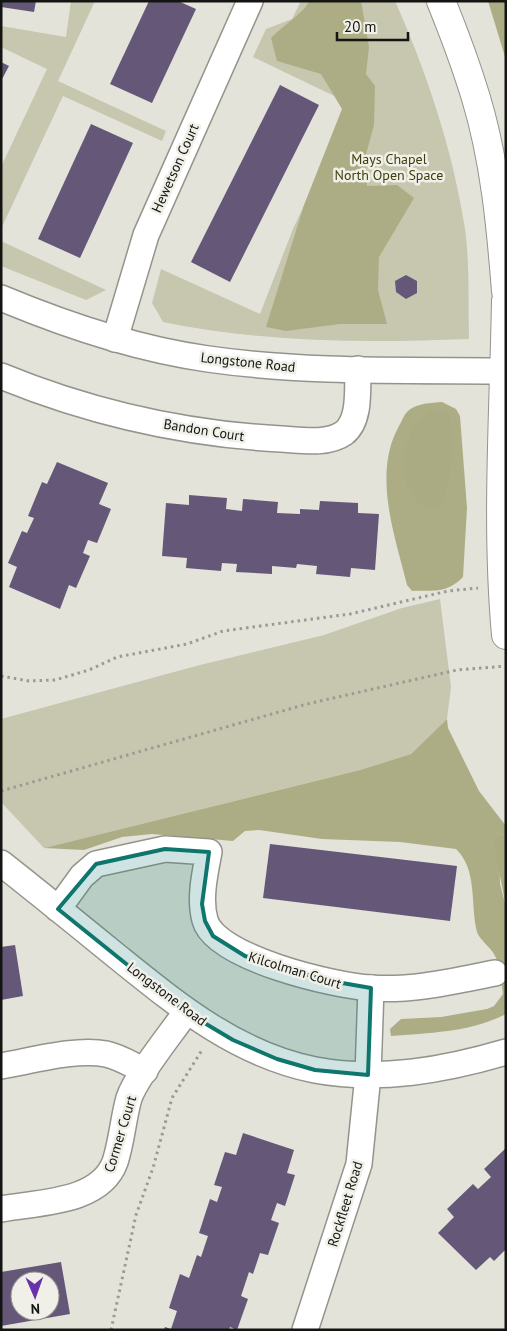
<svg xmlns="http://www.w3.org/2000/svg" width="507" height="1331" font-family="'PT Sans',sans-serif">
	<style>
		.green { fill: #c6c7ae }
		.forest { fill: #adad85 }
		.water { fill: #abab83 }
		.building { fill: #645778; fill-rule: evenodd }
		.lines { fill: none; stroke-linecap: round; stroke-linejoin: round }
		.minor-casing { stroke: #94948c; stroke-width: 28 }
		.major-casing { stroke: #94948c; stroke-width: 30 }
		.path { stroke: #9b9b94; stroke-width: 3; stroke-dasharray: 2.5 4; stroke-linecap: butt }
		.minor { stroke: #fff; stroke-width: 25 }
		.major { stroke: #fff; stroke-width: 28 }
		.marked { fill: #0f766e; fill-opacity: 0.2; stroke: #0f766e; stroke-width: 4; stroke-linejoin: round }
		.labels { text-anchor: middle; dominant-baseline: central; stroke-width: 5; stroke-linejoin: round; paint-order: stroke }
		.park-label { font-size: 14px; fill: #3e3d0b; stroke: #f0f0e8 }
		.street-label { font-size: 14px; fill: #141512; stroke: #f0f0e8 }
	</style>
	<rect width="100%" height="100%" fill="#e3e3da"/>
	<g class="green">
		<path d="M 71,1 L 95,1 L 58,81 L 166,131 L 162,141 L 63,96 L 1,229 L 1,167 L 47,69 L 1,47 L 1,26 L 66,37 Z"/>
		<path d="M 301,1 L 395,1 C 427,73 453,151 465,229 C 470,265 468,303 469,339 C 364,343 266,343 163,322 L 152,303 L 161,269 L 260,314 L 293,229 L 351,104 L 253,57 L 266,29 L 292,19 Z"/>
		<path d="M 1,241 L 106,290 L 86,300 L 1,266 Z"/>
		<path d="M 440,599 L 451,687 L 447,719 L 411,754 L 360,770 L 44,848 L 1,802 L 1,719 L 200,665 L 324,635 L 402,608 Z"/>
	</g>
	<g class="forest">
		<path d="M 309,1 L 361,1 L 369,47 L 366,74 L 375,86 L 374,125 L 365,158 L 367,186 L 397,185 L 414,198 L 379,257 L 378,290 L 387,324 L 340,324 L 286,331 L 266,327 L 304,205 L 342,109 L 321,74 L 277,61 L 271,38 C 279,29 307,10 309,1 Z"/>
		<path d="M 488,1 L 506,1 L 506,60 Z"/>
		<path d="M 442,402 L 456,409 L 460,416 L 467,508 L 463,577 C 446,594 434,590 412,591 L 407,585 C 395,536 372,474 399,426 C 402,421 404,414 409,410 C 418,403 431,403 442,402 Z"/>
		<path d="M 447,719 L 448,728 L 479,791 L 506,826 L 506,836 L 499,834 L 500,884 L 506,907 L 506,1014 C 472,1032 429,1033 391,1036 L 390,1029 L 401,1019 L 441,1017 L 487,1009 L 494,1006 L 503,994 C 501,980 501,966 494,954 C 489,946 480,940 477,932 C 470,905 478,870 456,849 L 400,842 L 322,839 L 259,830 L 245,831 L 233,841 L 152,834 L 122,837 L 84,850 L 44,848 L 360,770 L 411,754 Z"/>
	</g>
	<g class="water">
		<path d="M 432,411 L 446,412 C 448,416 451,419 451,423 C 455,441 449,487 442,505 L 432,509 C 389,497 401,423 432,411 Z"/>
		<path d="M 499,834 L 506,836 L 506,907 L 494,845 Z"/>
	</g>
	<g class="building">
		<path d="M 1,1 L 36,1 L 34,12 L 1,7 Z"/>
		<path d="M 149,1 L 178,1 L 196,9 L 152,103 L 110,84 Z"/>
		<path d="M 1,62 L 9,66 L 1,81 Z"/>
		<path d="M 280,85 L 319,105 L 230,282 L 191,262 Z"/>
		<path d="M 91,124 L 133,143 L 80,258 L 38,239 Z"/>
		<path d="M 406,275 L 417,281 L 417,293 L 406,299 L 396,292 L 395,281 Z"/>
		<path d="M 57,462 L 108,483 L 99,504 L 111,509 L 97,543 L 88,540 L 83,553 L 90,556 L 76,588 L 69,585 L 60,609 L 9,587 L 17,567 L 8,563 L 22,531 L 27,533 L 34,518 L 28,516 L 42,482 L 47,484 Z"/>
		<path d="M 189,495 L 227,498 L 226,509 L 242,511 L 243,499 L 278,502 L 277,513 L 300,514 L 300,509 L 319,510 L 320,501 L 358,503 L 358,513 L 379,514 L 375,570 L 351,568 L 350,577 L 316,574 L 317,566 L 297,564 L 296,568 L 272,566 L 272,574 L 236,572 L 237,564 L 222,563 L 221,571 L 186,568 L 187,558 L 162,556 L 166,503 L 189,505 Z"/>
		<path d="M 270,844 L 457,866 L 450,921 L 263,898 Z"/>
		<path d="M 15,945 L 23,996 L 1,1000 L 1,947 Z"/>
		<path d="M 243,1133 L 294,1150 L 287,1173 L 295,1175 L 285,1206 L 277,1203 L 271,1220 L 279,1223 L 268,1255 L 260,1253 L 253,1274 L 249,1272 L 241,1296 L 248,1299 L 237,1330 L 230,1327 L 229,1330 L 164,1330 L 165,1327 L 171,1329 L 177,1311 L 169,1308 L 180,1274 L 189,1278 L 197,1255 L 201,1257 L 208,1236 L 199,1233 L 210,1199 L 217,1202 L 222,1187 L 214,1185 L 225,1152 L 236,1155 Z"/>
		<path d="M 506,1148 L 506,1249 L 494,1261 L 490,1257 L 476,1270 L 438,1233 L 454,1217 L 447,1209 L 473,1184 L 478,1189 L 491,1177 L 484,1169 Z"/>
		<path d="M 61,1262 L 70,1314 L 1,1326 L 1,1272 ZM 20,1281 L 50,1281 L 50,1311 L 20,1311 Z"/>
	</g>
	<g class="lines">
		<g class="minor-casing">
			<g id="minor">
				<path d="M 1,298 C 68,326 136,349 208,359 C 306,373 406,370 505,371"/>
				<path d="M 115,339 L 146,235 L 250,1"/>
				<path d="M 1,376 C 89,412 186,434 281,439 C 300,440 327,445 344,433 C 361,420 357,388 358,369"/>
				<path d="M 1,863 C 39,893 76,923 114,954 C 175,1003 235,1054 315,1070 C 379,1082 445,1070 506,1052"/>
				<path d="M 58,909 L 82,876 L 96,864 L 165,849 L 209,852 C 205,873 199,899 205,920 C 215,958 335,986 371,988 C 413,991 454,981 495,973"/>
				<path d="M 1,1066 C 31,1061 76,1048 106,1054 C 120,1057 132,1065 145,1071"/>
				<path d="M 1,1209 C 39,1202 100,1203 115,1162 C 122,1141 123,1119 129,1098 C 137,1075 171,1034 186,1012"/>
				<path d="M 305,1330 L 359,1164 L 368,1075 L 371,988"/>
			</g>
		</g>
		<g class="major-casing">
			<g id="major">
				<path d="M 441,1 C 454,33 466,65 476,98 C 495,161 501,227 506,291"/>
				<path d="M 506,301 C 504,413 496,524 506,635"/>
			</g>
		</g>
		<g class="path">
			<path d="M 1,676 L 29,681 L 55,680 L 89,670 L 117,657 L 187,644 L 223,631 L 350,614 L 448,591 L 478,588"/>
			<path d="M 1,791 L 307,704 L 457,670 L 506,666"/>
			<path d="M 111,1330 L 136,1215 L 153,1168 L 172,1098 L 202,1050"/>
		</g>
		<use href="#minor" class="minor"/>
		<use href="#major" class="major"/>
	</g>
	<path class="marked" d="M 165,849 L 209,852 L 202,904 L 205,921 L 213,936 L 245,956 L 325,980 L 371,988 L 368,1075 L 315,1070 L 277,1059 L 233,1040 L 186,1012 L 58,909 L 96,864 Z"/>
	<g class="labels">
		<g class="park-label">
			<text x="389" y="159">Mays Chapel<tspan x="389" dy="16">North Open Space</tspan></text>
		</g>
		<g class="street-label">
			<text transform="translate(175 168) rotate(-66)">Hewetson Court</text>
			<text transform="translate(248 362) rotate(6)">Longstone Road</text>
			<text transform="translate(204 430) rotate(9)">Bandon Court</text>
			<text transform="translate(295 970) rotate(17)">Kilcolman Court</text>
			<text transform="translate(167 994) rotate(37)">Longstone Road</text>
			<text transform="translate(120 1134) rotate(-73)">Cormer Court</text>
			<text transform="translate(345 1204) rotate(-73)">Rockfleet Road</text>
		</g>
	</g>
	<rect width="507" height="1331" fill="none" stroke="#141512" stroke-width="5"/>
	<g transform="translate(35 1296) rotate(178)"><circle r="24" fill="#f0f0e8" stroke="#989892"/>
	<path d="M0-4L9 19L0 12L-9 19Z" fill="#6a32a8"/>
	<text y="-8" font-size="14" font-weight="bold" text-anchor="middle" fill="#141512">N</text>
	</g>
	<path d="M337 32v8h71v-8" fill="none" stroke="#141512" stroke-width="2.5"/>
	<text x="344" y="32" font-size="15" fill="#141512" stroke="#f0f0e8" stroke-width="4" paint-order="stroke">20 m</text>
</svg>
